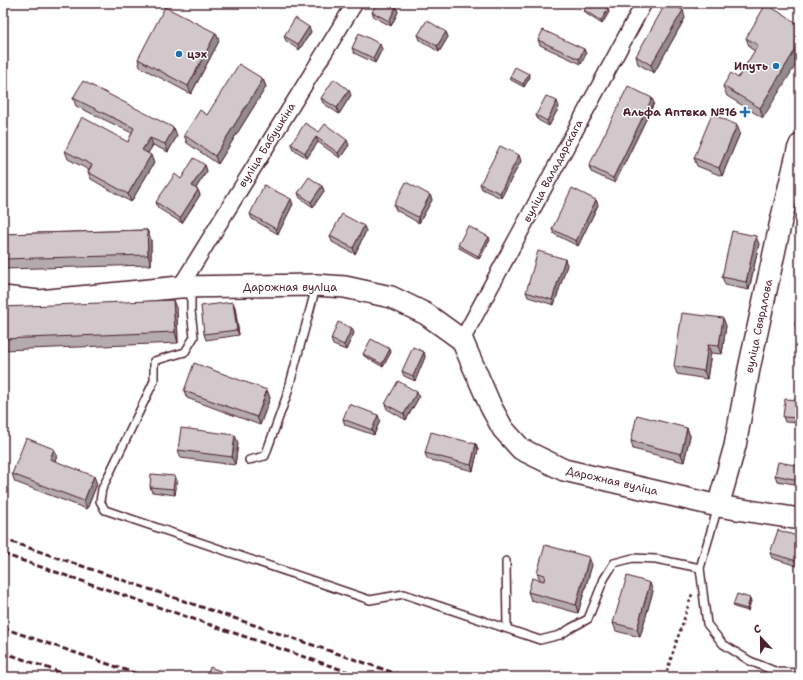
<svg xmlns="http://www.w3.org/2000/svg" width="803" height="680" font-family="'Shantell Sans',sans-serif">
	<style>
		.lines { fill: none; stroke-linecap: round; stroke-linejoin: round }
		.lane-casing { stroke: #4a1f2b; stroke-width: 10 }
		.street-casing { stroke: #4a1f2b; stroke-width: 18 }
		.secondary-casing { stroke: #4a1f2b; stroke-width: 24 }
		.path { stroke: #4a1f2b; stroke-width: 2.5; stroke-dasharray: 3 3; stroke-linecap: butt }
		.lane { stroke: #fff; stroke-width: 7 }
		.street { stroke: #fff; stroke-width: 15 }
		.secondary { stroke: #fff; stroke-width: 21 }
		.rail { stroke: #4a1f2b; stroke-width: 3; stroke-dasharray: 6 3; stroke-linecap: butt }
		.wall { fill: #b5abaf; stroke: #4a1f2b }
		.shaded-wall { fill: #938b8e; stroke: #4a1f2b }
		.building { fill: #d2c7cb; stroke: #4a1f2b }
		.poi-dot { fill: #1f6fb2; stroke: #fff; stroke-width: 1.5 }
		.labels { text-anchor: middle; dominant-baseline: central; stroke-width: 3; stroke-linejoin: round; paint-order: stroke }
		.poi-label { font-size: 11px; font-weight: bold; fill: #4a1f2b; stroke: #fff; text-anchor: end }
		.street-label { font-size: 11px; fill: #4a1f2b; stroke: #fff }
	</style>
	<rect width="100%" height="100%" fill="#fff"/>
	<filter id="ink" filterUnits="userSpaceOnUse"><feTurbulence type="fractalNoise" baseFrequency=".025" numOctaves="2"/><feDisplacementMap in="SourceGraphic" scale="8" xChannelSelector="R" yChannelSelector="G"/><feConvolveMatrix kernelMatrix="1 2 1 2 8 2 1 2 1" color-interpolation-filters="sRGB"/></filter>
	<g filter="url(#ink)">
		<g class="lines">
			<g class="lane-casing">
				<g id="lane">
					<path d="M 191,289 L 191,311 L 194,337 L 185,352 L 154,361 L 154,381 L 102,489 L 100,501 L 105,510 L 370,600 L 404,594 L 540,640 L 560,635 L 571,628 L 588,619 L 604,579 L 614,563 L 633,558 L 656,559 L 700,568 L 718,507"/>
					<path d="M 249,460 L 265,456 L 287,395 L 316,287"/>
					<path d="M 506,561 L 507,628"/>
					<path d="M 700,568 L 707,624 L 723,644 L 750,661 L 777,672 L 800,673"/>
				</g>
			</g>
			<g class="street-casing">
				<g id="street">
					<path d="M 180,287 L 355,3"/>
					<path d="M 462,340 L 644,3"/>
				</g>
			</g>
			<g class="secondary-casing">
				<g id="secondary">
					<path d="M 3,297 L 39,301 L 180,287 L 316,285 L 345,287 L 391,297 L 426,314 L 462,340 L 491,407 L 503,429 L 521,449 L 564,470 L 718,506 L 800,519"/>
					<path d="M 718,506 L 735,446 L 749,369 L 781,221 L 798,150 L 800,145"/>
				</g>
			</g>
			<path class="path" d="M 665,677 L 692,594"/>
			<use href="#lane" class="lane"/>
			<use href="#street" class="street"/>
			<use href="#secondary" class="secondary"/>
			<g class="rail">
				<path d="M 3,539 L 406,677"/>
				<path d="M 3,554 L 363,677"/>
				<path d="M 3,628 L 146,677"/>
				<path d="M 3,652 L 73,677"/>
			</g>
		</g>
		<g class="wall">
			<path d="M 685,3 L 699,3 L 697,8 Z"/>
			<path d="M 396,7 L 398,12 L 391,26 L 374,17 L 372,12 Z"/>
			<path d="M 608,9 L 609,12 L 602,24 L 585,13 L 584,10 Z"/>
			<path d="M 685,18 L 654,73 L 638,64 L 636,56 Z"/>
			<path d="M 800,25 L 763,118 L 727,96 L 723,86 L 738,78 L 755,51 L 750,48 L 746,38 Z"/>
			<path d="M 309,27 L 311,32 L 299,50 L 286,41 L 284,36 Z"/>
			<path d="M 446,32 L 448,37 L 439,52 L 420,40 L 418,35 Z"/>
			<path d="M 216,33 L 219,41 L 191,94 L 140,67 L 138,59 Z"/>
			<path d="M 538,40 L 584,49 L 586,54 L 581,64 L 540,45 Z"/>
			<path d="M 352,48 L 382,49 L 375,63 L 354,53 Z"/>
			<path d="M 529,74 L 530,77 L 524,87 L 511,80 L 510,77 Z"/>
			<path d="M 263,79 L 266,87 L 218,164 L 187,143 L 184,135 L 207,115 Z"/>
			<path d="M 351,95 L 339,114 L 323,103 L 321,98 Z"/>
			<path d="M 73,98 L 174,128 L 177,136 L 168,152 L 153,145 L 148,153 L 154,163 L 131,202 L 91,179 L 88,172 L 89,170 L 68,159 L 65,151 L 128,142 L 132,133 L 76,106 Z"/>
			<path d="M 654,103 L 615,183 L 591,172 L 589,166 Z"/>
			<path d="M 559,107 L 549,126 L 538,120 L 536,115 Z"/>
			<path d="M 319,132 L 349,145 L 340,158 L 318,142 L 307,158 L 293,149 L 291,144 Z"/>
			<path d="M 740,133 L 722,176 L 697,166 L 694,158 Z"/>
			<path d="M 521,161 L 501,198 L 482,189 L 480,184 Z"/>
			<path d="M 205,165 L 207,171 L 196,188 L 198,190 L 200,195 L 182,223 L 158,208 L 156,202 L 181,179 Z"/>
			<path d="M 322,186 L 324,191 L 313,207 L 300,198 L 298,193 Z"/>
			<path d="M 430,195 L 432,200 L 419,223 L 396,210 L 394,205 Z"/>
			<path d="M 596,200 L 598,205 L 578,246 L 554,234 L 552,229 Z"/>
			<path d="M 293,204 L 278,234 L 252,219 L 250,214 Z"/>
			<path d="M 147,230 L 151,240 L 151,265 L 3,269 L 3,234 Z"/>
			<path d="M 366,231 L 355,254 L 332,242 L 330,236 Z"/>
			<path d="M 490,240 L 479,259 L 459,248 L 458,245 Z"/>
			<path d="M 759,244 L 749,290 L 725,285 L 722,277 Z"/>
			<path d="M 567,265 L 554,305 L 528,297 L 526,292 Z"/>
			<path d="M 3,307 L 177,310 L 178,343 L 3,350 Z"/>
			<path d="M 235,307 L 239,335 L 206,340 L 204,334 Z"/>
			<path d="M 800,307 L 800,331 L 797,330 L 795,325 Z"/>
			<path d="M 723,318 L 726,326 L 722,354 L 711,353 L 707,379 L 677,374 L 674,366 Z"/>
			<path d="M 354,333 L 346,350 L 333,345 L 331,339 Z"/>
			<path d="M 391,352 L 383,367 L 364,356 L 363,354 Z"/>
			<path d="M 424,352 L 425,357 L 415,381 L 404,376 L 402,371 Z"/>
			<path d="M 267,390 L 270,398 L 260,425 L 187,398 L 184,391 Z"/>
			<path d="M 419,397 L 406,420 L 387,409 L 385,404 Z"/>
			<path d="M 800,400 L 800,423 L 785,422 L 783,417 Z"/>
			<path d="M 343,419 L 380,420 L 374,435 L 345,425 Z"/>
			<path d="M 687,428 L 690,436 L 684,462 L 633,449 L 631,441 Z"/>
			<path d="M 238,443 L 235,465 L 181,458 L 178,450 Z"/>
			<path d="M 476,444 L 478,449 L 473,471 L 427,459 L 425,453 Z"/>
			<path d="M 54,449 L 57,456 L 55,461 L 97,484 L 87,509 L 15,482 L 12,474 Z"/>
			<path d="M 800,466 L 800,485 L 777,481 L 775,475 Z"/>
			<path d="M 177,481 L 175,495 L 152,492 L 150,487 Z"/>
			<path d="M 800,537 L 800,567 L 772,558 L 770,553 Z"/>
			<path d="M 592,565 L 578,613 L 531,600 L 528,592 L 540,580 L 537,573 Z"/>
			<path d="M 653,591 L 640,637 L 616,631 L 613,623 Z"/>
			<path d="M 751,601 L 748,611 L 734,607 L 733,605 Z"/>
		</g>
		<g class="shaded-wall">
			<path d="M 695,3 L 699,3 L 697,8 Z"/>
			<path d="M 396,7 L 398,12 L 391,26 L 389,21 Z"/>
			<path d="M 608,9 L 609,12 L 602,24 L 601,21 Z"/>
			<path d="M 683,10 L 685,18 L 654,73 L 651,65 Z"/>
			<path d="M 309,27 L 311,32 L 299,50 L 298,44 Z"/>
			<path d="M 446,32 L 448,37 L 439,52 L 437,46 Z"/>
			<path d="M 216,33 L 219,41 L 191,94 L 188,86 Z"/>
			<path d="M 800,42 L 800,58 L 763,118 L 760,108 Z"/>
			<path d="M 380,44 L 382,49 L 375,63 L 373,58 Z"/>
			<path d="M 584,49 L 586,54 L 581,64 L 579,59 Z"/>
			<path d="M 529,74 L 530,77 L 524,87 L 523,84 Z"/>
			<path d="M 263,79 L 266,87 L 218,164 L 215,156 Z"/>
			<path d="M 349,90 L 351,95 L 339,114 L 337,108 Z"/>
			<path d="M 652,98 L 654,103 L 615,183 L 613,178 Z"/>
			<path d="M 557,101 L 559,107 L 549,126 L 547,121 Z"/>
			<path d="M 737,125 L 740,133 L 722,176 L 719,168 Z"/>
			<path d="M 174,128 L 177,136 L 168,152 L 165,144 Z"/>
			<path d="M 316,137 L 318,142 L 307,158 L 305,153 Z"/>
			<path d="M 150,138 L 153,145 L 145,158 L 142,150 Z"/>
			<path d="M 347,140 L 349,145 L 340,158 L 338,153 Z"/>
			<path d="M 151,155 L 154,163 L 131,202 L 128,194 Z"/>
			<path d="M 519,155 L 521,161 L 501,198 L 500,193 Z"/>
			<path d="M 205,165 L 207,171 L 194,191 L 192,186 Z"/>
			<path d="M 322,186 L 324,191 L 313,207 L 311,202 Z"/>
			<path d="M 198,190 L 200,195 L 182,223 L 180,218 Z"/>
			<path d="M 430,195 L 432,200 L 419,223 L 418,217 Z"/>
			<path d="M 291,199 L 293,204 L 278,234 L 276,229 Z"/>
			<path d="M 596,200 L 598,205 L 578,246 L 576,241 Z"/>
			<path d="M 364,226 L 366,231 L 355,254 L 353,248 Z"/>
			<path d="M 147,230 L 151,240 L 151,265 L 148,255 Z"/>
			<path d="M 756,236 L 759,244 L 749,290 L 746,282 Z"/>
			<path d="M 489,237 L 490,240 L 479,259 L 478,256 Z"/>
			<path d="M 565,259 L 567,265 L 554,305 L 552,300 Z"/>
			<path d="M 173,300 L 177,310 L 178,343 L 175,332 Z"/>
			<path d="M 233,302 L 235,307 L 239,335 L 237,330 Z"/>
			<path d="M 723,318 L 726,326 L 722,354 L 719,346 Z"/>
			<path d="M 352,328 L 354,333 L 346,350 L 344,345 Z"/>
			<path d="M 708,345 L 711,353 L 707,379 L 704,371 Z"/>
			<path d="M 390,349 L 391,352 L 383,367 L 382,364 Z"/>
			<path d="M 424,352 L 425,357 L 415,381 L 413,376 Z"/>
			<path d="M 267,390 L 270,398 L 260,425 L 257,417 Z"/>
			<path d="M 417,392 L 419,397 L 406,420 L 404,414 Z"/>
			<path d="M 378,415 L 380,420 L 374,435 L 372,430 Z"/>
			<path d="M 687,428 L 690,436 L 684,462 L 681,454 Z"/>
			<path d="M 235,435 L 238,443 L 235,465 L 232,457 Z"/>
			<path d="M 476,444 L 478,449 L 473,471 L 471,465 Z"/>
			<path d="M 54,449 L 57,456 L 53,466 L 50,459 Z"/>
			<path d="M 800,469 L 800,485 L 798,480 Z"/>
			<path d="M 94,476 L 97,484 L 87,509 L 84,501 Z"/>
			<path d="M 175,476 L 177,481 L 175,495 L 173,489 Z"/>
			<path d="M 589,557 L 592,565 L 578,613 L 576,605 Z"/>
			<path d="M 650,583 L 653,591 L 640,637 L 637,629 Z"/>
			<path d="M 750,598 L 751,601 L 748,611 L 747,609 Z"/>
			<path d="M 223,672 L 224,675 L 224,677 L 222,677 Z"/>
		</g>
		<g class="building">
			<path d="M 377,3 L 390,3 L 396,7 L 389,21 L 372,12 Z"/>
			<path d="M 589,3 L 597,3 L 608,9 L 601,21 L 584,10 Z"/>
			<path d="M 666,3 L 669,3 L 683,10 L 651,65 L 636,56 Z"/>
			<path d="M 766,4 L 800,25 L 800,42 L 760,108 L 723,86 L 731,73 L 738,78 L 758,45 L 746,38 Z"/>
			<path d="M 165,7 L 216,33 L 188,86 L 138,59 Z"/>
			<path d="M 295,18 L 309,27 L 298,44 L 284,36 Z"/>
			<path d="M 427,20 L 446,32 L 437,46 L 418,35 Z"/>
			<path d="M 543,30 L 584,49 L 579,59 L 538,40 Z"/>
			<path d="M 359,33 L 380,44 L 373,58 L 352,48 Z"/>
			<path d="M 239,64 L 263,79 L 215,156 L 184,135 L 200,110 L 207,115 Z"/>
			<path d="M 515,67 L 529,74 L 523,84 L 510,77 Z"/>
			<path d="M 334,79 L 349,90 L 337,108 L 321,98 Z"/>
			<path d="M 83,81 L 174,128 L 165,144 L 150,138 L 142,150 L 151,155 L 128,194 L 88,172 L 92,165 L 65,151 L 82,117 L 128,142 L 134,128 L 73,98 Z"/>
			<path d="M 628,86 L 652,98 L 613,178 L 589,166 Z"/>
			<path d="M 546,96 L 557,101 L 547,121 L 536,115 Z"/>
			<path d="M 712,114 L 737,125 L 719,168 L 694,158 Z"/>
			<path d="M 305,123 L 319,132 L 325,124 L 347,140 L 338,153 L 316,137 L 305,153 L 291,144 Z"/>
			<path d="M 500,146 L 519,155 L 500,193 L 480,184 Z"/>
			<path d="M 194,158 L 205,165 L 192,186 L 198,190 L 180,218 L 156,202 L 175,174 L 181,179 Z"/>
			<path d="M 309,177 L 322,186 L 311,202 L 298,193 Z"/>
			<path d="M 406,182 L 430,195 L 418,217 L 394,205 Z"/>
			<path d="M 264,185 L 291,199 L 276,229 L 250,214 Z"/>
			<path d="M 572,188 L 596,200 L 576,241 L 552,229 Z"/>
			<path d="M 342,214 L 364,226 L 353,248 L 330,236 Z"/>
			<path d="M 468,226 L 489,237 L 478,256 L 458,245 Z"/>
			<path d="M 147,230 L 148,255 L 3,259 L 3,234 Z"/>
			<path d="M 732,231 L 756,236 L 746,282 L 722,277 Z"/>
			<path d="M 538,251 L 565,259 L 552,300 L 526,292 Z"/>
			<path d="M 173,300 L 175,332 L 3,339 L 3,307 Z"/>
			<path d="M 233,302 L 237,330 L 204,334 L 201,306 Z"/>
			<path d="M 798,307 L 800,307 L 800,326 L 795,325 Z"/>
			<path d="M 682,313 L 723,318 L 719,346 L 708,345 L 704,371 L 674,366 Z"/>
			<path d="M 338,322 L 352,328 L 344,345 L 331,339 Z"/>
			<path d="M 371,339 L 390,349 L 382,364 L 363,354 Z"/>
			<path d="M 413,347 L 424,352 L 413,376 L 402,371 Z"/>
			<path d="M 194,363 L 267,390 L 257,417 L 184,391 Z"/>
			<path d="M 398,381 L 417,392 L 404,414 L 385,404 Z"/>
			<path d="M 785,399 L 800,400 L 800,418 L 783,417 Z"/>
			<path d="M 349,404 L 378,415 L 372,430 L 343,419 Z"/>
			<path d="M 637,415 L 687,428 L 681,454 L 631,441 Z"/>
			<path d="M 181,428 L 235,435 L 232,457 L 178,450 Z"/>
			<path d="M 431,432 L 476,444 L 471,465 L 425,453 Z"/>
			<path d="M 26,438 L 54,449 L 50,459 L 94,476 L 84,501 L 12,474 Z"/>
			<path d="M 778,462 L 800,466 L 798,480 L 775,475 Z"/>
			<path d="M 151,474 L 175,476 L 173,489 L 150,487 Z"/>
			<path d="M 778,530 L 800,537 L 800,562 L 770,553 Z"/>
			<path d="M 545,545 L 589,557 L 576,605 L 528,592 L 532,578 L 544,581 L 545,575 L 537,573 Z"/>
			<path d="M 627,576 L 650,583 L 637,629 L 613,623 Z"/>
			<path d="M 737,594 L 750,598 L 747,609 L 733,605 Z"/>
			<path d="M 210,667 L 223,672 L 222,677 L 207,677 Z"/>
		</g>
	</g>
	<g class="poi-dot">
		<circle cx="179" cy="54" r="4"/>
		<circle cx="776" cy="66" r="4"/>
		<path d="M743 106h4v4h4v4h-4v4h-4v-4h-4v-4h4z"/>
	</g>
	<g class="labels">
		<g class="poi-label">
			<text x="187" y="54" text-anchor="start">цэх</text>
			<text x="768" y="66">Ипуть</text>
			<text x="737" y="112">Альфа Аптека №16</text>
		</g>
		<g class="street-label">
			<text transform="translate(267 145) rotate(-58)">вуліца Бабушкіна</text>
			<text transform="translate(553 171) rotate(-62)">вуліца Валадарскага</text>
			<text x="290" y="287">Дарожная вуліца</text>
			<text transform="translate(759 326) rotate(-78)">вуліца Свярдлова</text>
			<text transform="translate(612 481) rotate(13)">Дарожная вуліца</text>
		</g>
	</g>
	<rect width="803" height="680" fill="none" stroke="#fff" stroke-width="16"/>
	<rect x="8" y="8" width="787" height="664" fill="none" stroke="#4a1f2b" stroke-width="1.5" filter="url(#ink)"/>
	<g transform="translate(761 638) rotate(338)" stroke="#ffffff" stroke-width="3" paint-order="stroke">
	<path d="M0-3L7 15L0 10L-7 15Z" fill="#4a1f2b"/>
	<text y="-6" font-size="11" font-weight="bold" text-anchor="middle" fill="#4a1f2b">С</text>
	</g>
</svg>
